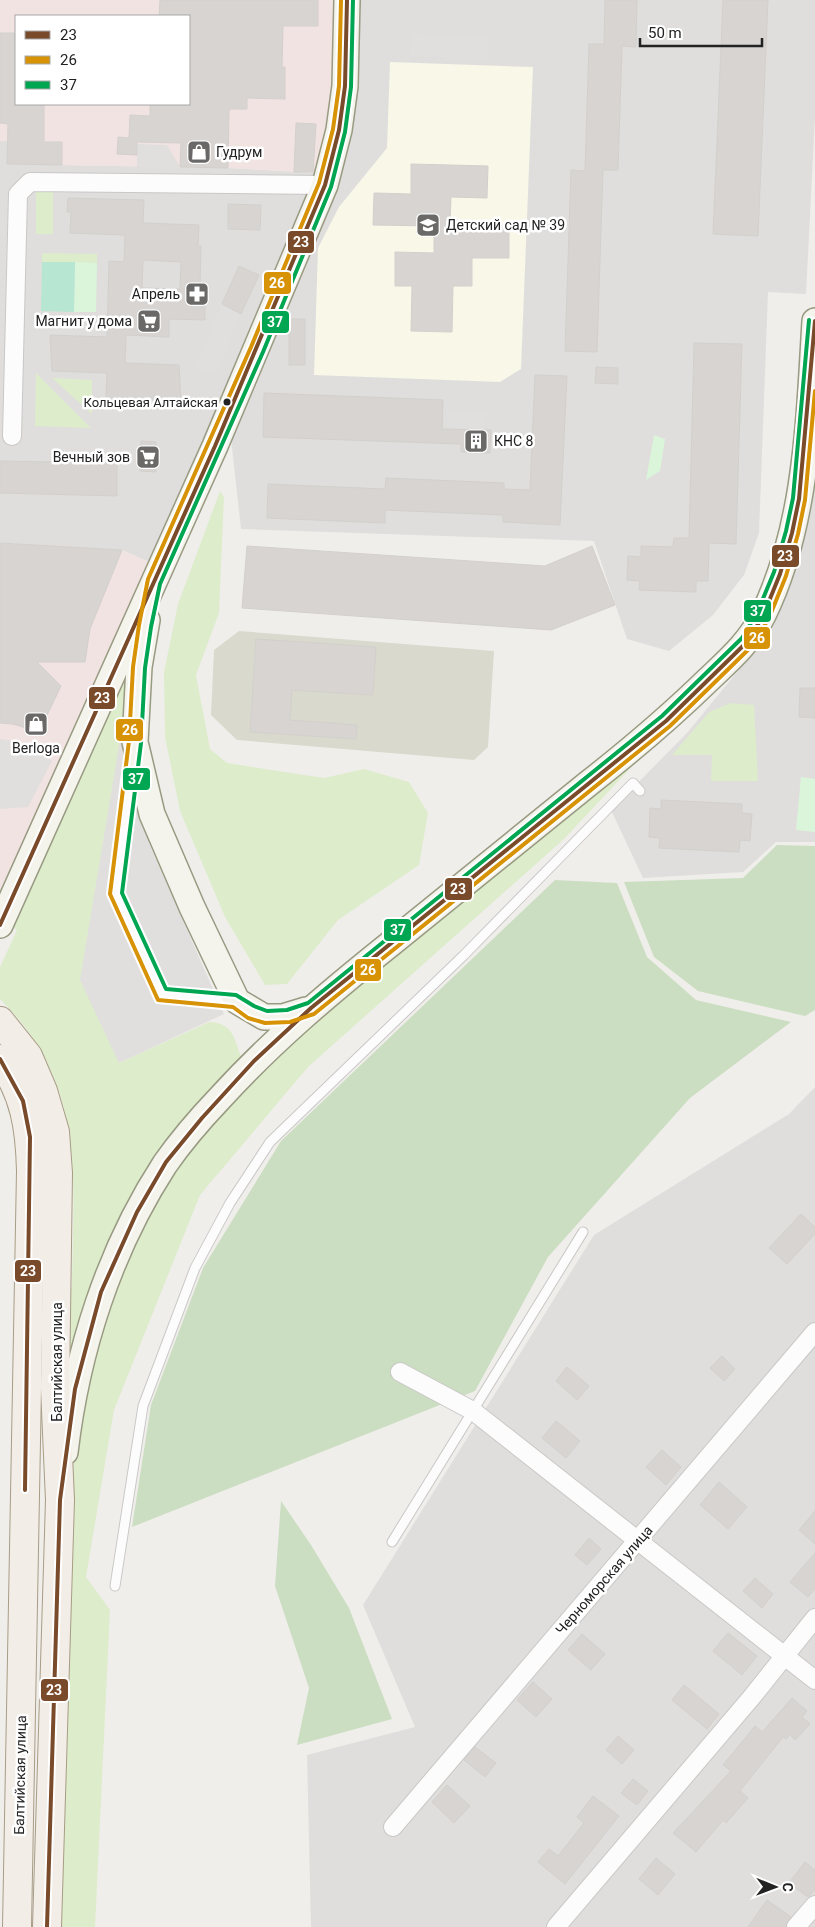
<svg xmlns="http://www.w3.org/2000/svg" width="815" height="1927" font-family="Roboto,sans-serif">
	<style>
		.residential { fill: #dfdedc }
		.commercial { fill: #f1e3e1; fill-rule: evenodd }
		.education { fill: #f8f7e8 }
		.construction { fill: #d9d9cd }
		.grass { fill: #ddeccb }
		.forest { fill: #cbdec1 }
		.park { fill: #daf5da }
		.pitch { fill: #b7e6d2 }
		.parking { fill: #e0dfde }
		.building { fill: #d7d4d2; stroke: #d3d0cc; fill-rule: evenodd }
		.lines { fill: none; stroke-linecap: round; stroke-linejoin: round }
		.lane-casing { stroke: #c9c8c7; stroke-width: 11 }
		.street-casing { stroke: #c9c8c7; stroke-width: 20 }
		.secondary-casing { stroke: #999a82; stroke-width: 28 }
		.primary-casing { stroke: #a79c86; stroke-width: 30 }
		.lane { stroke: #fdfcfc; stroke-width: 9 }
		.street { stroke: #fdfcfc; stroke-width: 18 }
		.secondary { stroke: #f4f4ed; stroke-width: 25 }
		.primary { stroke: #f3ede7; stroke-width: 28 }
		.bus-1-casing { stroke: #fff; stroke-width: 8 }
		.bus-2-casing { stroke: #fff; stroke-width: 8 }
		.bus-3-casing { stroke: #fff; stroke-width: 8 }
		.bus-1 { stroke: #7a4b2a; stroke-width: 4 }
		.bus-2 { stroke: #d79205; stroke-width: 4 }
		.bus-3 { stroke: #00a651; stroke-width: 4 }
		.bus-dot { fill: #222; stroke: #fff; stroke-width: 2 }
		.labels { text-anchor: middle; dominant-baseline: central; stroke-width: 5; stroke-linejoin: round; paint-order: stroke }
		.bus-label { font-size: 13px; fill: #222; stroke: #fff; text-anchor: end }
		.poi-label { font-size: 14px; fill: #222; stroke: #fff; text-anchor: start }
		.street-label { font-size: 14px; fill: #222; stroke: #fff }
		.line-badge { stroke: #fff; stroke-width: 2 }
		.badge-label { font-size: 14px; text-anchor: middle; font-weight: bold; fill: #fff }
	</style>
	<rect width="100%" height="100%" fill="#f0eeeb"/>
	<g class="residential">
		<path d="M 356,0 L 815,0 L 815,117 L 806,294 L 768,292 L 759,533 L 744,575 L 713,615 L 669,651 L 627,639 L 594,541 L 241,529 L 230,430 L 334,188 Z"/>
		<path d="M 0,141 L 7,141 L 7,164 L 228,168 L 319,173 L 316,185 L 151,563 L 122,550 L 0,543 Z"/>
		<path d="M 815,467 L 815,842 L 776,842 L 743,872 L 643,878 L 611,810 L 687,733 L 756,649 L 775,621 L 793,574 L 812,500 Z"/>
		<path d="M 815,1087 L 815,1927 L 311,1927 L 307,1755 L 415,1727 L 363,1605 L 594,1235 L 789,1114 Z"/>
	</g>
	<g class="commercial">
		<path d="M 0,0 L 338,0 L 335,85 L 319,173 L 228,168 L 7,164 L 7,141 L 0,141 ZM 16,16 L 189,16 L 189,104 L 16,104 Z"/>
		<path d="M 0,543 L 122,550 L 151,563 L 0,900 Z"/>
	</g>
	<path class="education" d="M 390,62 L 533,67 L 521,369 L 500,382 L 314,375 L 318,248 L 339,207 L 387,148 Z"/>
	<path class="construction" d="M 239,631 L 494,651 L 488,747 L 474,760 L 237,740 L 211,715 L 214,650 Z"/>
	<g class="grass">
		<rect x="36" y="185" width="17" height="49"/>
		<path d="M 42,253 L 97,254 L 97,263 L 42,262 Z"/>
		<path d="M 36,373 L 91,428 L 35,426 Z"/>
		<path d="M 52,378 L 92,380 L 92,414 Z"/>
		<path d="M 220,491 L 224,497 L 219,613 L 196,675 L 210,749 L 227,763 L 324,778 L 364,769 L 409,782 L 428,813 L 419,865 L 338,920 L 287,984 L 265,985 L 225,917 L 180,811 L 165,737 L 164,672 L 178,604 Z"/>
		<path d="M 127,667 L 123,722 L 119,1063 L 209,1022 C 234,1023 234,1039 242,1059 L 87,1297 L 64,1378 L 64,1285 L 72,1287 C 73,1175 87,1085 0,999 L 0,967 L 17,930 L 11,925 Z"/>
		<path d="M 731,703 L 754,705 L 758,781 L 711,781 L 712,755 L 672,755 L 709,712 Z"/>
		<path d="M 654,743 L 564,839 L 308,1067 L 200,1195 L 114,1410 L 86,1577 L 110,1610 L 95,1927 L 58,1927 L 65,1515 L 77,1398 L 102,1301 L 164,1176 L 292,1033 Z"/>
	</g>
	<g class="forest">
		<path d="M 777,845 L 815,846 L 815,1010 L 805,1016 L 698,991 L 654,957 L 624,882 L 743,878 Z"/>
		<path d="M 555,880 L 617,883 L 647,957 L 696,1000 L 791,1022 L 690,1098 L 548,1257 L 475,1391 L 132,1527 L 151,1405 L 203,1268 L 281,1141 Z"/>
		<path d="M 281,1501 L 311,1545 L 349,1608 L 392,1719 L 297,1745 L 309,1688 L 275,1586 Z"/>
	</g>
	<g class="park">
		<path d="M 75,262 L 97,263 L 96,312 L 74,312 Z"/>
		<path d="M 654,435 L 665,439 L 660,471 L 646,480 Z"/>
		<path d="M 801,777 L 815,779 L 815,832 L 796,830 Z"/>
	</g>
	<path class="pitch" d="M 42,262 L 75,262 L 74,312 L 41,311 Z"/>
	<g class="parking">
		<path d="M 411,34 L 488,37 L 487,59 L 410,56 Z"/>
		<path d="M 137,144 L 167,145 L 180,167 L 137,167 Z"/>
		<path d="M 222,304 L 241,314 L 221,363 L 213,375 L 196,366 Z"/>
		<path d="M 447,411 L 485,412 L 484,430 L 446,429 Z"/>
		<path d="M 123,722 L 136,793 L 150,846 L 224,1014 L 119,1063 L 80,980 Z"/>
		<path d="M 0,739 L 21,742 L 52,761 L 28,807 L 0,809 Z"/>
	</g>
	<g class="building">
		<path d="M 160,0 L 318,0 L 318,26 L 283,26 L 282,67 L 285,67 L 285,99 L 247,98 L 247,109 L 229,109 L 228,168 L 180,167 L 181,143 L 137,142 L 137,155 L 117,154 L 118,137 L 129,138 L 130,115 L 150,116 L 150,104 L 189,104 L 189,16 L 159,16 Z"/>
		<path d="M 605,0 L 637,0 L 636,47 L 622,46 L 618,170 L 603,170 L 597,352 L 565,351 L 571,170 L 585,171 L 589,44 L 604,44 Z"/>
		<path d="M 723,0 L 768,0 L 758,236 L 713,234 Z"/>
		<path d="M 0,33 L 16,33 L 16,104 L 44,104 L 44,142 L 62,142 L 62,165 L 7,164 L 8,124 L 0,123 Z"/>
		<path d="M 296,123 L 316,124 L 313,172 L 294,172 Z"/>
		<path d="M 411,164 L 488,166 L 487,198 L 451,197 L 450,224 L 509,224 L 509,258 L 472,258 L 472,286 L 453,286 L 452,332 L 411,331 L 412,286 L 395,286 L 395,252 L 434,253 L 434,226 L 373,225 L 374,193 L 411,194 Z"/>
		<path d="M 68,198 L 144,200 L 143,223 L 199,225 L 198,246 L 201,246 L 200,285 L 205,284 L 205,320 L 169,319 L 169,337 L 126,335 L 125,363 L 179,365 L 181,401 L 106,399 L 107,373 L 52,371 L 50,335 L 107,337 L 109,261 L 124,262 L 125,235 L 70,233 L 71,212 L 67,212 ZM 143,260 L 181,262 L 180,289 L 142,288 Z"/>
		<path d="M 228,204 L 261,205 L 260,230 L 228,229 Z"/>
		<path d="M 239,266 L 259,275 L 241,314 L 222,304 Z"/>
		<rect x="289" y="319" width="16" height="46"/>
		<path d="M 694,343 L 742,344 L 736,544 L 709,543 L 708,581 L 696,581 L 696,592 L 639,590 L 640,581 L 627,580 L 628,556 L 641,557 L 641,546 L 673,547 L 674,538 L 689,538 Z"/>
		<path d="M 596,367 L 618,368 L 618,384 L 595,383 Z"/>
		<path d="M 535,375 L 567,376 L 560,525 L 503,522 L 503,515 L 385,510 L 385,523 L 267,518 L 268,484 L 385,489 L 386,478 L 504,483 L 504,489 L 530,490 Z"/>
		<path d="M 264,393 L 443,400 L 442,429 L 491,430 L 490,453 L 461,452 L 461,444 L 263,437 Z"/>
		<path d="M 141,441 L 156,442 L 156,472 L 140,471 Z"/>
		<path d="M 0,461 L 117,463 L 117,496 L 0,493 Z"/>
		<path d="M 0,543 L 122,550 L 90,629 L 85,662 L 37,662 L 61,686 L 39,732 L 13,724 L 0,723 Z"/>
		<path d="M 247,546 L 545,566 L 592,546 L 615,605 L 551,630 L 242,608 Z"/>
		<path d="M 256,639 L 376,647 L 373,695 L 292,690 L 290,720 L 357,725 L 356,739 L 250,732 Z"/>
		<path d="M 800,688 L 815,688 L 815,718 L 799,717 Z"/>
		<path d="M 661,800 L 742,804 L 742,813 L 752,814 L 750,841 L 740,840 L 739,852 L 659,848 L 660,838 L 649,837 L 650,808 L 661,809 Z"/>
		<path d="M 801,1214 L 815,1227 L 815,1234 L 787,1264 L 769,1248 Z"/>
		<path d="M 722,1356 L 735,1369 L 724,1381 L 710,1368 Z"/>
		<path d="M 567,1367 L 589,1386 L 577,1400 L 556,1381 Z"/>
		<path d="M 556,1421 L 580,1441 L 566,1458 L 542,1438 Z"/>
		<path d="M 662,1450 L 681,1467 L 666,1485 L 646,1467 Z"/>
		<path d="M 719,1482 L 747,1507 L 728,1529 L 700,1505 Z"/>
		<path d="M 815,1511 L 815,1544 L 799,1530 Z"/>
		<path d="M 589,1538 L 601,1549 L 587,1565 L 575,1555 Z"/>
		<path d="M 815,1553 L 815,1589 L 808,1597 L 790,1582 Z"/>
		<path d="M 755,1578 L 773,1594 L 762,1608 L 743,1591 Z"/>
		<path d="M 728,1633 L 757,1656 L 742,1675 L 713,1651 Z"/>
		<path d="M 582,1634 L 605,1654 L 591,1670 L 568,1650 Z"/>
		<path d="M 533,1682 L 552,1699 L 536,1717 L 517,1700 Z"/>
		<path d="M 684,1685 L 719,1714 L 707,1729 L 672,1700 Z"/>
		<path d="M 792,1698 L 807,1711 L 802,1717 L 810,1724 L 795,1740 L 790,1735 L 786,1739 L 783,1737 L 740,1791 L 748,1798 L 726,1823 L 723,1820 L 696,1852 L 673,1833 L 731,1771 L 723,1765 L 755,1726 L 762,1732 Z"/>
		<path d="M 618,1736 L 634,1750 L 622,1764 L 606,1750 Z"/>
		<path d="M 475,1747 L 496,1763 L 485,1777 L 464,1760 Z"/>
		<path d="M 633,1779 L 648,1791 L 637,1805 L 621,1793 Z"/>
		<path d="M 447,1785 L 470,1806 L 454,1823 L 432,1802 Z"/>
		<path d="M 593,1796 L 619,1816 L 565,1884 L 538,1862 L 549,1849 L 558,1856 L 584,1823 L 577,1817 Z"/>
		<path d="M 656,1858 L 675,1874 L 658,1895 L 639,1879 Z"/>
		<path d="M 805,1862 L 815,1870 L 815,1890 L 808,1897 L 789,1883 Z"/>
		<path d="M 767,1900 L 791,1917 L 786,1927 L 748,1927 Z"/>
	</g>
	<g class="lines">
		<g class="lane-casing">
			<g id="lane">
				<path d="M 132,767 L 116,894 L 162,995 L 234,1001"/>
				<path d="M 392,1542 L 583,1232"/>
				<path d="M 115,1586 L 143,1406 L 195,1268 L 230,1203 L 270,1142 L 464,955 L 633,783 L 640,791"/>
			</g>
		</g>
		<g class="street-casing">
			<g id="street">
				<path d="M 12,436 L 18,194 L 30,182 L 325,185"/>
				<path d="M 400,1372 L 473,1411 L 815,1680"/>
				<path d="M 393,1827 L 815,1332"/>
				<path d="M 556,1927 L 751,1698 L 815,1618"/>
				<path d="M 796,1927 L 815,1905"/>
			</g>
		</g>
		<g class="secondary-casing">
			<g id="secondary">
				<path d="M 147,620 L 139,667 L 135,742 L 152,814 L 192,907 L 237,1001 L 264,1017 L 283,1017 L 306,1010"/>
				<path d="M 0,925 L 215,446 L 325,185 L 339,130 L 345,86 L 347,0"/>
				<path d="M 65,1452 C 77,1351 109,1250 165,1164 C 181,1141 200,1119 220,1098 C 272,1041 329,993 389,945 C 456,891 523,837 589,783 C 631,750 670,717 708,680 C 729,660 750,642 763,615 C 807,525 809,419 815,321"/>
			</g>
		</g>
		<g class="primary-casing">
			<g id="primary">
				<path d="M 0,1021 L 28,1056 L 43,1091 L 55,1132 L 58,1173 L 55,1388 L 60,1500 L 47,1927"/>
				<path d="M 0,1059 C 25,1095 30,1128 31,1171 L 17,1927"/>
			</g>
		</g>
		<use href="#lane" class="lane"/>
		<use href="#street" class="street"/>
		<use href="#secondary" class="secondary"/>
		<use href="#primary" class="primary"/>
		<g class="bus-1-casing">
			<g id="bus-1">
				<path d="M 0,925 L 215,446 L 325,185 L 339,130 L 345,86 L 347,0"/>
				<path d="M 0,1059 L 23,1101 L 30,1137 L 25,1490"/>
				<path d="M 47,1927 L 60,1500 L 75,1389 L 101,1292 L 137,1212 L 166,1162 L 202,1118 L 254,1061 L 311,1008 L 666,721 L 747,642 L 763,616 L 780,574 L 792,533 L 799,499 L 815,321"/>
			</g>
		</g>
		<g class="bus-2-casing">
			<path id="bus-2" d="M 341,0 L 339,86 L 333,129 L 319,183 L 251,347 L 148,579 L 139,625 L 133,667 L 129,741 L 110,894 L 158,1000 L 233,1007 L 248,1018 L 265,1023 L 290,1022 L 314,1014 L 670,726 L 752,646 L 769,618 L 786,576 L 798,534 L 805,500 L 815,391"/>
		</g>
		<g class="bus-3-casing">
			<path id="bus-3" d="M 353,0 L 351,87 L 345,132 L 331,187 L 263,352 L 160,584 L 151,627 L 145,668 L 141,743 L 122,893 L 166,989 L 236,995 L 254,1006 L 267,1011 L 287,1010 L 308,1003 L 662,716 L 742,638 L 757,613 L 774,572 L 786,531 L 793,498 L 809,320"/>
		</g>
		<use href="#bus-1" class="bus-1"/>
		<use href="#bus-2" class="bus-2"/>
		<use href="#bus-3" class="bus-3"/>
	</g>
	<defs>
		<g id="shop-square" transform="scale(1.25)"><rect x="-9" y="-9" width="18" height="18" rx="4" fill="#6a6968" stroke="#fff"/><path d="M-5-2.5h2.3a2.7 3.5 0 0 1 5.4 0H5L5.5 6h-11ZM-1.5-2.5h3a1.5 2.3 0 0 0-3 0Z" fill="#fff"/></g>
		<g id="school-square" transform="scale(1.25)"><rect x="-9" y="-9" width="18" height="18" rx="4" fill="#6a6968" stroke="#fff"/><path d="M0-5L7-2L0 1L-7-2ZM-4 1L0 2.5L4 1V4Q0 6-4 4Z" fill="#fff"/></g>
		<g id="pharmacy-square" transform="scale(1.25)"><rect x="-9" y="-9" width="18" height="18" rx="4" fill="#6a6968" stroke="#fff"/><path d="M-2-6h4v4h4v4h-4v4h-4v-4h-4v-4h4Z" fill="#fff"/></g>
		<g id="supermarket-square" transform="scale(1.25)"><rect x="-9" y="-9" width="18" height="18" rx="4" fill="#6a6968" stroke="#fff"/><path d="M-6-5.5h2.5l.6 2H6L4.5 2H-2.5L-4.4-4H-6ZM-1.5 3.2a1.3 1.3 0 1 0 .1 0ZM3 3.2a1.3 1.3 0 1 0 .1 0Z" fill="#fff"/></g>
		<g id="building-square" transform="scale(1.25)"><rect x="-9" y="-9" width="18" height="18" rx="4" fill="#6a6968" stroke="#fff"/><path d="M-4-6H4V6H1V3H-1V6H-4ZM-2.5-4.3h1.7v1.8h-1.7ZM.8-4.3h1.7v1.8H.8ZM-2.5-1h1.7V.8h-1.7ZM.8-1h1.7V.8H.8Z" fill="#fff"/></g>
	</defs>
	<g fill-rule="evenodd">
		<use href="#shop-square" x="199" y="152"/>
		<use href="#school-square" x="428" y="225"/>
		<use href="#pharmacy-square" x="197" y="294"/>
		<use href="#supermarket-square" x="149" y="321"/>
		<use href="#building-square" x="476" y="441"/>
		<use href="#supermarket-square" x="148" y="457"/>
		<use href="#shop-square" x="36" y="724"/>
	</g>
	<circle class="bus-dot" cx="227" cy="402" r="4.5"/>
	<g class="labels">
		<g class="bus-label">
			<text x="218" y="402">Кольцевая Алтайская</text>
		</g>
		<g class="poi-label">
			<text x="216" y="152">Гудрум</text>
			<text x="446" y="225">Детский сад № 39</text>
			<text x="180" y="294" text-anchor="end">Апрель</text>
			<text x="132" y="321" text-anchor="end">Магнит у дома</text>
			<text x="494" y="441">КНС 8</text>
			<text x="130" y="457" text-anchor="end">Вечный зов</text>
			<text x="36" y="748" text-anchor="middle">Berloga</text>
		</g>
		<g class="street-label">
			<text transform="translate(57 1362) rotate(-90)">Балтийская улица</text>
			<text transform="translate(604 1580) rotate(-49)">Черноморская улица</text>
			<text transform="translate(20 1775) rotate(-89)">Балтийская улица</text>
		</g>
	</g>
	<g class="line-badge">
		<rect x="287" y="230" width="28" height="24" rx="5" fill="#7a4b2a"/>
		<rect x="263" y="271" width="29" height="24" rx="5" fill="#d79205"/>
		<rect x="261" y="310" width="29" height="24" rx="5" fill="#00a651"/>
		<rect x="771" y="544" width="29" height="24" rx="5" fill="#7a4b2a"/>
		<rect x="743" y="599" width="29" height="24" rx="5" fill="#00a651"/>
		<rect x="743" y="626" width="28" height="24" rx="5" fill="#d79205"/>
		<rect x="88" y="686" width="28" height="24" rx="5" fill="#7a4b2a"/>
		<rect x="115" y="718" width="29" height="24" rx="5" fill="#d79205"/>
		<rect x="122" y="767" width="29" height="24" rx="5" fill="#00a651"/>
		<rect x="444" y="877" width="29" height="24" rx="5" fill="#7a4b2a"/>
		<rect x="383" y="918" width="29" height="24" rx="5" fill="#00a651"/>
		<rect x="354" y="958" width="28" height="24" rx="5" fill="#d79205"/>
		<rect x="14" y="1259" width="28" height="24" rx="5" fill="#7a4b2a"/>
		<rect x="40" y="1678" width="29" height="24" rx="5" fill="#7a4b2a"/>
	</g>
	<g class="badge-label">
		<text x="301" y="247">23</text>
		<text x="277" y="288">26</text>
		<text x="275" y="327">37</text>
		<text x="785" y="561">23</text>
		<text x="758" y="616">37</text>
		<text x="757" y="643">26</text>
		<text x="102" y="703">23</text>
		<text x="130" y="735">26</text>
		<text x="136" y="784">37</text>
		<text x="458" y="894">23</text>
		<text x="398" y="935">37</text>
		<text x="368" y="975">26</text>
		<text x="28" y="1276">23</text>
		<text x="54" y="1695">23</text>
	</g>
	<rect x="15" y="15" width="175" height="90" fill="#ffffff" stroke="#a7a7a7"/>
	<rect x="25" y="31" width="25" height="8" fill="#7a4b2a" stroke="#a7a7a7"/>
	<text x="60" y="40" font-size="15" fill="#222222">23</text>
	<rect x="25" y="56" width="25" height="8" fill="#d79205" stroke="#a7a7a7"/>
	<text x="60" y="65" font-size="15" fill="#222222">26</text>
	<rect x="25" y="81" width="25" height="8" fill="#00a651" stroke="#a7a7a7"/>
	<text x="60" y="90" font-size="15" fill="#222222">37</text>
	<g transform="translate(775 1887) rotate(91)" stroke="#ffffff" stroke-width="4" paint-order="stroke">
	<path d="M0-4L9 19L0 12L-9 19Z" fill="#222222"/>
	<text y="-8" font-size="14" font-weight="bold" text-anchor="middle" fill="#222222">С</text>
	</g>
	<path d="M640 38v8h122v-8" fill="none" stroke="#222222" stroke-width="2.5"/>
	<text x="648" y="38" font-size="15" fill="#222222" stroke="#ffffff" stroke-width="4" paint-order="stroke">50 m</text>
</svg>
